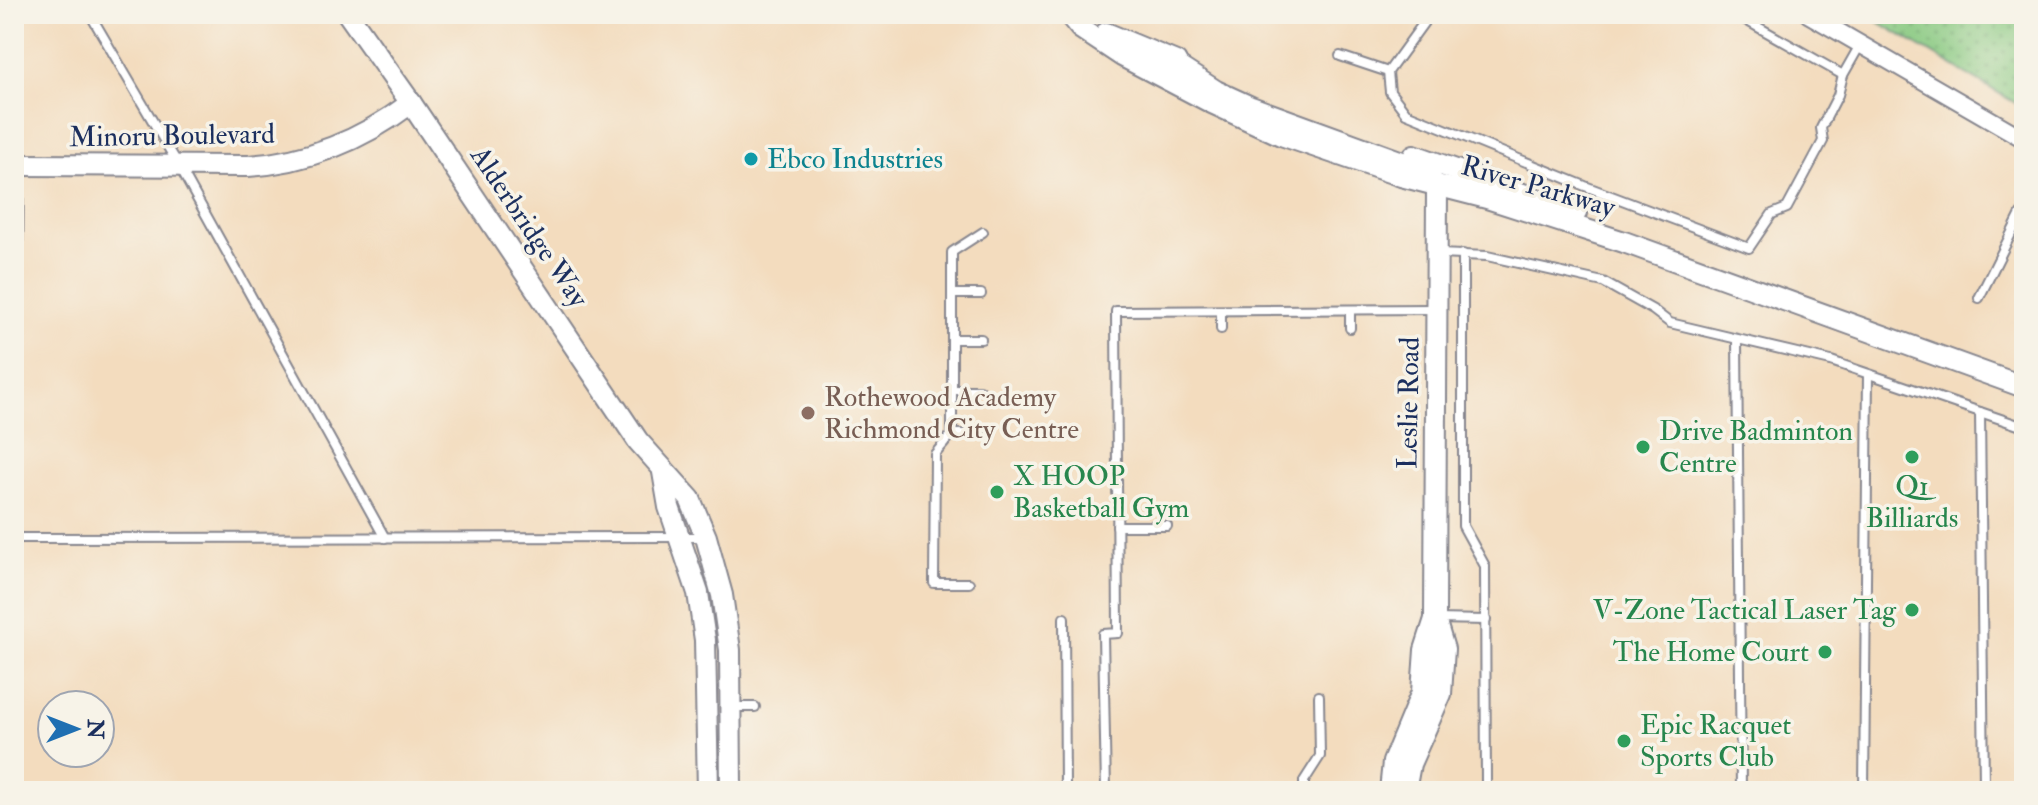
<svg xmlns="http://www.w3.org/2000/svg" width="2038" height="805" font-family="'IM FELL Double Pica',serif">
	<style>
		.green { fill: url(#green-dots); stroke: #527c70; stroke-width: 2 }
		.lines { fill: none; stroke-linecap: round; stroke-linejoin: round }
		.service-casing { stroke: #87868e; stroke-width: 12 }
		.minor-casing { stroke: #87868e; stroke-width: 20 }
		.tertiary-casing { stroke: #87868e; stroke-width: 24 }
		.service { stroke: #fff; stroke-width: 8 }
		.minor { stroke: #fff; stroke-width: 16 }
		.tertiary { stroke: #fff; stroke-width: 20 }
		.culture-dot { fill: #0f9aa8; stroke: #f7f3e8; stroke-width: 3 }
		.education-dot { fill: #8d6e63; stroke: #f7f3e8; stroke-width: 3 }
		.leisure-dot { fill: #2e9e5b; stroke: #f7f3e8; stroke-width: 3 }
		.labels { text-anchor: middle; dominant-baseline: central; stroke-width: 7; stroke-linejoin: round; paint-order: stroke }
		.street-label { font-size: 28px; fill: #1b2f5e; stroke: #f7f3e8 }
		.culture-label { font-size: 28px; fill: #0d838f; stroke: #f7f3e8; text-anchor: start }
		.education-label { font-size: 28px; fill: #785e54; stroke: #f7f3e8; text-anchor: start }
		.leisure-label { font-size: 28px; fill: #27864d; stroke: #f7f3e8; text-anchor: start }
	</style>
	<defs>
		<pattern id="green-dots" width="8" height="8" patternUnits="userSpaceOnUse" patternTransform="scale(2)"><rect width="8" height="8" fill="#88c981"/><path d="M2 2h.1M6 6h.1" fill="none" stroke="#6ea46d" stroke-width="1.8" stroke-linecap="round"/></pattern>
	</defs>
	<rect width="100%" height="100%" fill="#f7f3e8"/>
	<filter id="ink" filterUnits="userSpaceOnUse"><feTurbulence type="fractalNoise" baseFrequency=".0125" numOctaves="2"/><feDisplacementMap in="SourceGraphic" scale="16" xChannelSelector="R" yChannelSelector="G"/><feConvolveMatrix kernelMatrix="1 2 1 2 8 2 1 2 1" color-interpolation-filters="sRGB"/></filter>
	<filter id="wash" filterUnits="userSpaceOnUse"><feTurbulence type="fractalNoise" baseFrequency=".006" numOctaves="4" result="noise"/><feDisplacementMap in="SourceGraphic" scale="32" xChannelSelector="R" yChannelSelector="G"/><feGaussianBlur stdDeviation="1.8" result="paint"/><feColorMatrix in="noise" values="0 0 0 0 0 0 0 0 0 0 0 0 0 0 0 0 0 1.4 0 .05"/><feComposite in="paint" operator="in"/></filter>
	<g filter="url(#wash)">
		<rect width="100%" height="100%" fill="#f3dcbe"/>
		<path class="green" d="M 1865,14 L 2004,14 L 2024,27 L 2024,108 Z"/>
	</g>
	<g filter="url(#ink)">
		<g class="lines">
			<g class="service-casing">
				<g id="service">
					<path d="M 90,14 L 179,166 L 385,538"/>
					<path d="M 1430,14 L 1388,72 L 1390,92 L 1406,113 L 1585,186 L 1749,248 L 1772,214 L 1787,208 L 1823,141 L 1821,128 L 1838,95 L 1843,75 L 1735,14"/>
					<path d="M 1340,56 L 1388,72"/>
					<path d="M 1843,75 L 1860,45"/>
					<path d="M 1439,254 L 1487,256 L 1603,282 L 1653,310 L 1670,323 L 1831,361 L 2024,427"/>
					<path d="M 1463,254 L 1463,526 L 1485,566 L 1486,787"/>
					<path d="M 14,270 L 18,270 L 19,166"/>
					<path d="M 952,294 L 981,294"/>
					<path d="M 1979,298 L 2021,214 L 2024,213"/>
					<path d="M 1350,310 L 1350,328"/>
					<path d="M 1221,311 L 1221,329"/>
					<path d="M 952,339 L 981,339"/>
					<path d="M 1737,339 L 1741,791"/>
					<path d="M 952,390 L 980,390"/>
					<path d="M 1980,412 L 1984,788"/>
					<path d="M 952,434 L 980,434"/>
					<path d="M 1117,526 L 1167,526"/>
					<path d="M 14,538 L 705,537"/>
					<path d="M 969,583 L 934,583 L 935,454 L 952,434 L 952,252 L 983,232"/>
					<path d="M 1064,618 L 1065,791"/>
					<path d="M 1436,619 L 1486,620"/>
					<path d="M 732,707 L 755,707"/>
					<path d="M 2000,787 L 2000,791"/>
					<path d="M 1106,791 L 1103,634 L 1118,633 L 1116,311 L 1437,309"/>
					<path d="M 1304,791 L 1304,781 L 1320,756 L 1319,696"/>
					<path d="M 1697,791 L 1697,790"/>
					<path d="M 1864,791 L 1868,374"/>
				</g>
			</g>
			<g class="minor-casing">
				<path id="minor" d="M 1808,14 L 2024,139"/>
			</g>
			<g class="tertiary-casing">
				<g id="tertiary">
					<path d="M 348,14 L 411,103 L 638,441 L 690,499 L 706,537 L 722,595 L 730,650 L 731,791"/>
					<path d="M 1071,17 L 1080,28 L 1122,56 L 1212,103 L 1281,135 L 1401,176 L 1487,198 L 1624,242 L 2024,387"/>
					<path d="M 1106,33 L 1176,62"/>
					<path d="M 1165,58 L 1216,91 L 1251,107 L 1424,170 L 1437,187 L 1435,619 L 1425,650 L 1422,692 L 1393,762 L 1390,791"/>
					<path d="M 1414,155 L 1576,213"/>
					<path d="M 14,165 L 248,166 C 309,162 362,140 411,103"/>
					<path d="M 663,472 L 669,507 L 698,593 L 705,640 L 708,791"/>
					<path d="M 1405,791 L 1410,764 L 1441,694 L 1444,649 L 1435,619"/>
				</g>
			</g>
			<use href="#service" class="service"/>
			<use href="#minor" class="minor"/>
			<use href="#tertiary" class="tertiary"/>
		</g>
	</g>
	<circle class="culture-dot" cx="751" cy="159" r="8"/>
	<circle class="education-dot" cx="808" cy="413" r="8"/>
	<g class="leisure-dot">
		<circle cx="1643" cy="447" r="8"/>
		<circle cx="1912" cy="457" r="8"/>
		<circle cx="997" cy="492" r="8"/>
		<circle cx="1912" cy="610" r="8"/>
		<circle cx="1825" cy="652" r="8"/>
		<circle cx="1624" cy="741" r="8"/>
	</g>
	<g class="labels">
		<g class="street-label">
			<text transform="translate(172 136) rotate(-1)">Minoru Boulevard</text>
			<text transform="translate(1538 187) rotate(16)">River Parkway</text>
			<text transform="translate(529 227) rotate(56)">Alderbridge Way</text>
			<text transform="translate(1409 403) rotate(-89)">Leslie Road</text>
		</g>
		<g class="culture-label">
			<text x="767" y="159">Ebco Industries</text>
		</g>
		<g class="education-label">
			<text x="824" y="397">Rothewood Academy<tspan x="824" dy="32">Richmond City Centre</tspan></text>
		</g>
		<g class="leisure-label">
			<text x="1659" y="431">Drive Badminton<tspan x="1659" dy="32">Centre</tspan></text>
			<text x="1013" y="476">X HOOP<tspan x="1013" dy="32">Basketball Gym</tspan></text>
			<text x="1912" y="486" text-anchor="middle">Q1<tspan x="1912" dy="32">Billiards</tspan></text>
			<text x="1896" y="610" text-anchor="end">V-Zone Tactical Laser Tag</text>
			<text x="1809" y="652" text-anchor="end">The Home Court</text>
			<text x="1640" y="725">Epic Racquet<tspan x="1640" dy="32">Sports Club</tspan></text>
		</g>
	</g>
	<rect width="2038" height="805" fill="none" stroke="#f7f3e8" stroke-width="48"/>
	<g transform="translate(76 729) rotate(90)"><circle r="38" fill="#f7f3e8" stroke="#9fa5b1" stroke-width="2"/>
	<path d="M0-6L14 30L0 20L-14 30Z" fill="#1f6fb2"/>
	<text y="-12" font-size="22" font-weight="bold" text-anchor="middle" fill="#1b2f5e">N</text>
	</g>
</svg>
